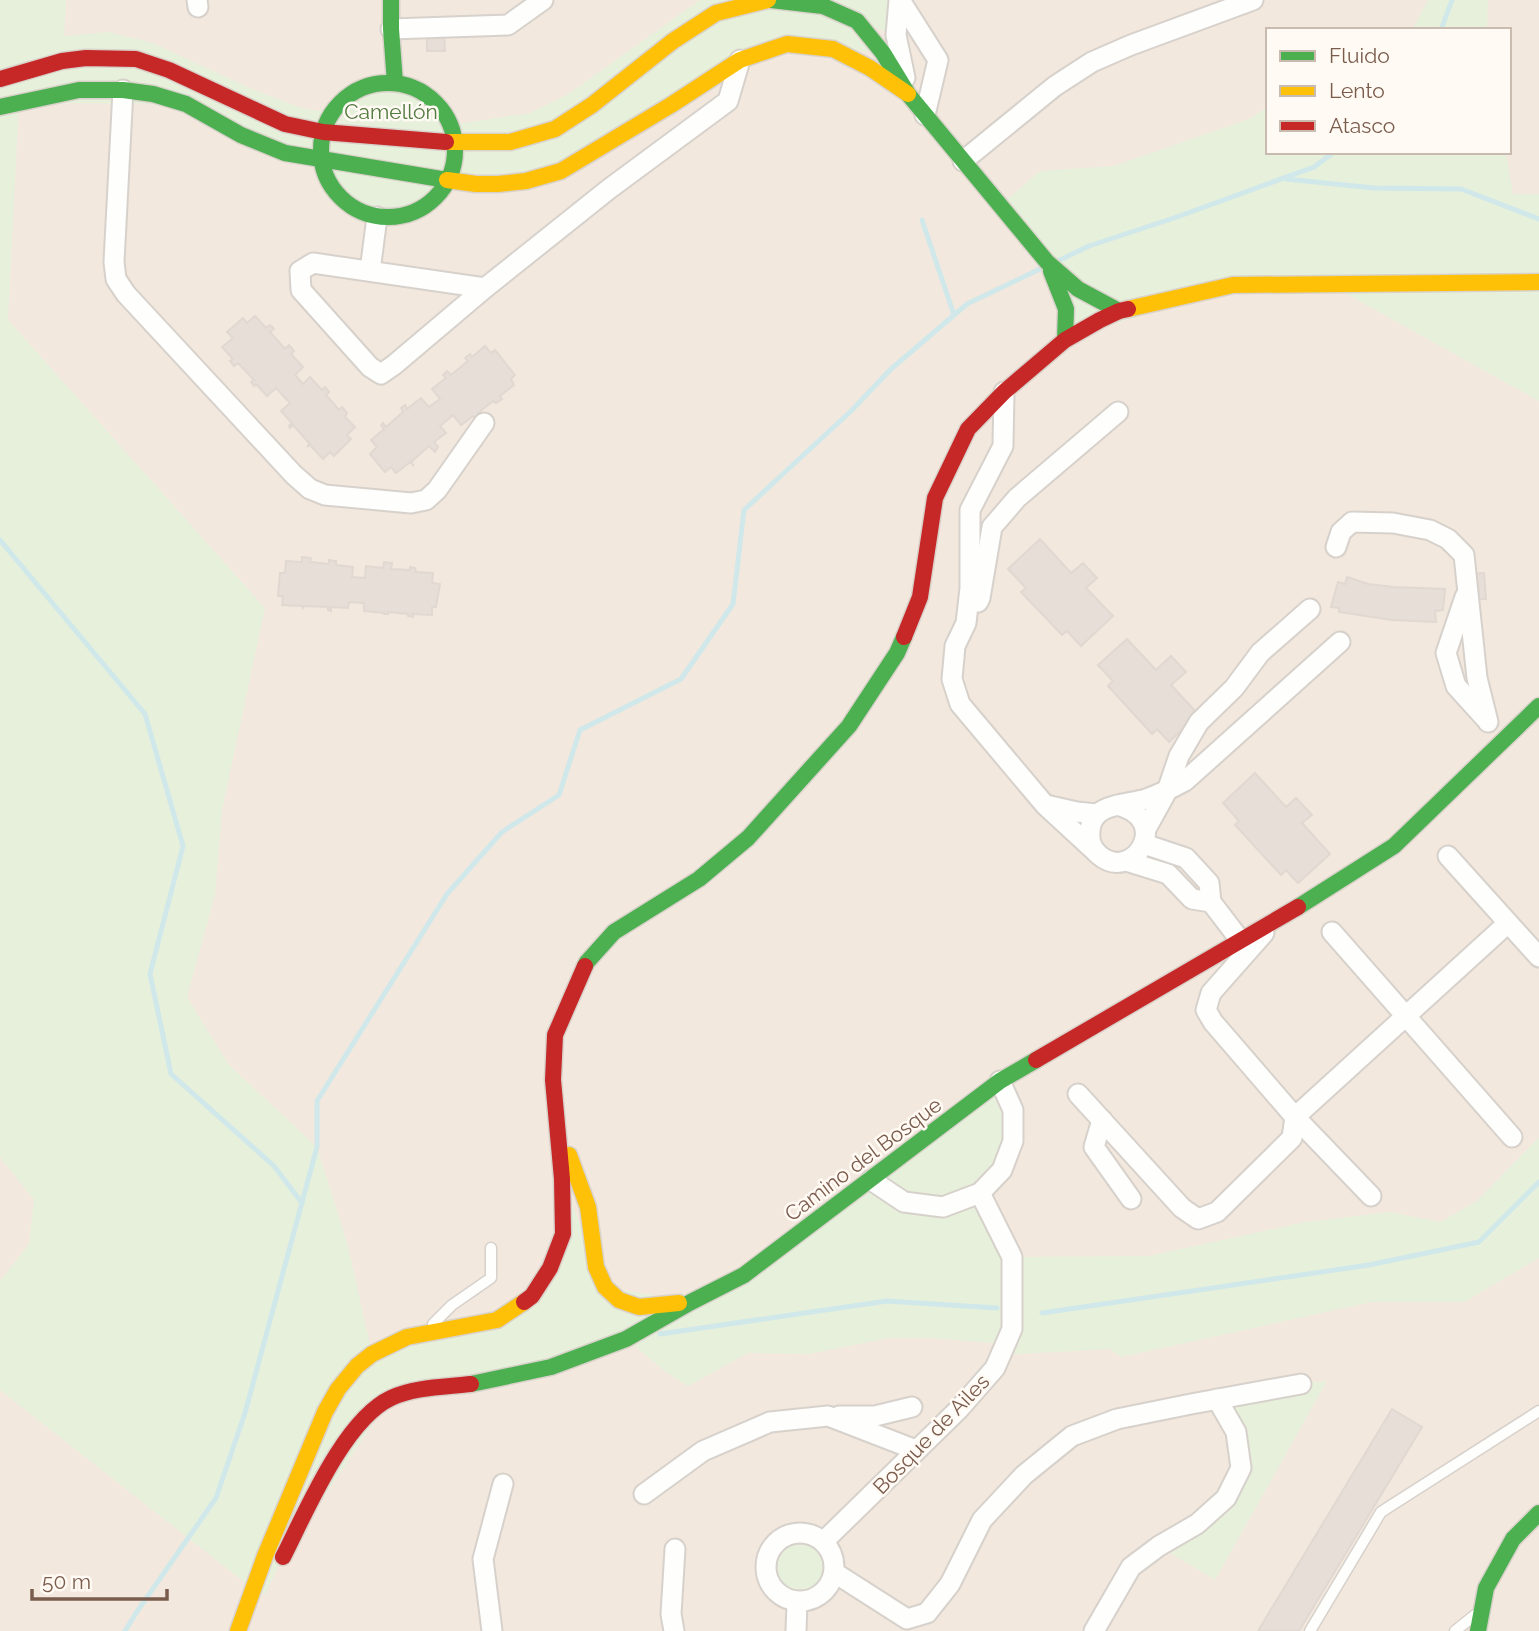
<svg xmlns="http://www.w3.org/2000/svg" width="1539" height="1631" font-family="Raleway,sans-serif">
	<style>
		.residential { fill: #f2e8de; fill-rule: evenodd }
		.green { fill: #e7f0db }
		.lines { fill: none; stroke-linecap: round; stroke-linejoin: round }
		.stream { stroke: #d0e8ea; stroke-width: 5 }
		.building { fill: #e6ded7; stroke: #e2d8d2; stroke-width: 2 }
		.lane-casing { stroke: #d7d1cb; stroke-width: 13 }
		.street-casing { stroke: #d7d1cb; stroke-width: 23 }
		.fast-casing { stroke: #d9d2cb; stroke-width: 19 }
		.slow-casing { stroke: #d9d2cb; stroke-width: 19 }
		.jam-casing { stroke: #d9d2cb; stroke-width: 19 }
		.lane { stroke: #fefefd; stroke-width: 10 }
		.street { stroke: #fefefd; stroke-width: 19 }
		.fast { stroke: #4caf50; stroke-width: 16 }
		.slow { stroke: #ffc107; stroke-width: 16 }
		.jam { stroke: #c62828; stroke-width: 16 }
		.labels { text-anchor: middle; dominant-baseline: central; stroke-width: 5; stroke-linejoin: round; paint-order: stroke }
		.park-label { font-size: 21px; fill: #537a41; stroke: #fffaf3 }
		.street-label { font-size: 21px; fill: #7a5c4d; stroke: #fffaf3 }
	</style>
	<rect width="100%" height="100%" fill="#f9f5f0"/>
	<path class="residential" d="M 0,0 L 1539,0 L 1539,1631 L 0,1631 ZM 1268,30 L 1509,30 L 1509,152 L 1268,152 Z"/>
	<g class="green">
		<path d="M 0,0 L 66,0 L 64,36 L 109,32 L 153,43 L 252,89 L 301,108 L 331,113 C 367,69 424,76 451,125 L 530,113 L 567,95 L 700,0 L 899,0 L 896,35 L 859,22 L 883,53 L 787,44 L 561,171 L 449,181 L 427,206 L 395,218 L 377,217 L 362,212 L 335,191 L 321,160 L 186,104 L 19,103 L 8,320 L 265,608 L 222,810 L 215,895 L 187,997 L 229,1065 L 317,1147 L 348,1246 L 372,1354 L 497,1320 L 550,1268 L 562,1179 L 605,1287 L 691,1302 L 1000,1081 L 1013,1141 L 980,1193 L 1012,1257 L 1149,1256 L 1305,1222 L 1390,1212 L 1440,1222 L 1477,1201 L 1539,1137 L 1539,1258 L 1464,1302 L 1372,1302 L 1121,1357 L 1110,1349 L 1001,1355 L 1005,1344 L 928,1338 L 889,1338 L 809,1354 L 748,1353 L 688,1386 L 666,1372 L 626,1339 L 390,1398 L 280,1563 L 265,1594 L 253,1589 L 0,1390 L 0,1281 L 29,1244 L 34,1200 L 0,1157 Z"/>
		<path d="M 1428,0 L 1488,0 L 1487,30 L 1412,30 Z"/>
		<path d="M 1268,106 L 1268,152 L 1506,152 L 1513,194 L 1539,194 L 1539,401 L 1327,283 L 1233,285 L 1065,340 L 1066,309 L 1000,206 L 1040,171 L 1114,166 L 1252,118 Z"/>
		<path d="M 1327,1381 L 1215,1580 L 1159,1546 L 1197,1524 L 1241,1468 L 1217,1399 L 1301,1384 Z"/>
		<circle cx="800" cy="1567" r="34"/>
	</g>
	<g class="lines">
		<g class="stream">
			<path d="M 1441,30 L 1452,0"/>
			<path d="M 1286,179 L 1374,188 L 1461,189 L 1539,219"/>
			<path d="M 922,220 L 954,315"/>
			<path d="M 1060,260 L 1089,246 L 1174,218 L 1314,167 L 1334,152"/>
			<path d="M 0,540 L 145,714 L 183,846 L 150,974 L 171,1074 L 274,1166 L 302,1203"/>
			<path d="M 1042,1313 L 1369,1265 L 1479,1242 L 1539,1182"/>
			<path d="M 660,1334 L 887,1301 L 997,1308"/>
			<path d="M 125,1631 L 136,1613 L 216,1498 L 245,1413 L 317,1147 L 317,1101 L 447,894 L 502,832 L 559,795 L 580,730 L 681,679 L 733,604 L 744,510 L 851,411 L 891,369 L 967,304 L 1040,269"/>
		</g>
	</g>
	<g class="building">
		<path d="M 427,31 L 444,31 L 445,51 L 427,51 Z"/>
		<path d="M 255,316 L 266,328 L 270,325 L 274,329 L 270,332 L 285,349 L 289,345 L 294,351 L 291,354 L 303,367 L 295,375 L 303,384 L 310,377 L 322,390 L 325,387 L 329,392 L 326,395 L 339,410 L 342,407 L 347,413 L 345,417 L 355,427 L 347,435 L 351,439 L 334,456 L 330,452 L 323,459 L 309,444 L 307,447 L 310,444 L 293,425 L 290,428 L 289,426 L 292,423 L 281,411 L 290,403 L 276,388 L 267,396 L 256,384 L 254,386 L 251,382 L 254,380 L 238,363 L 234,366 L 230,361 L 233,359 L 222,347 L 233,338 L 227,332 L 243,318 L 247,323 Z"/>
		<path d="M 485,346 L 491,353 L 495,350 L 515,375 L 511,379 L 514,385 L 500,396 L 502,399 L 496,403 L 493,401 L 478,413 L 480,415 L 476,419 L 473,416 L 461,425 L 453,415 L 440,426 L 446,433 L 434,442 L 438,447 L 435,452 L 429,446 L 411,462 L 414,466 L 410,462 L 396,473 L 391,467 L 385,472 L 370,454 L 377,447 L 371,440 L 384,429 L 381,425 L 383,423 L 386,427 L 403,412 L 401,408 L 405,405 L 407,409 L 421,398 L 429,407 L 440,399 L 432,389 L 446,378 L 443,375 L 447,371 L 451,375 L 468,361 L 465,358 L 470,354 L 472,357 Z"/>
		<path d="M 1040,539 L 1071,573 L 1083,563 L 1097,578 L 1086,588 L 1113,616 L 1081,646 L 1067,631 L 1062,635 L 1021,592 L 1026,588 L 1008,569 Z"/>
		<path d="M 302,557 L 311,558 L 310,562 L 329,564 L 329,560 L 336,561 L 336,565 L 353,567 L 352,577 L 365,578 L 366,566 L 383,568 L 384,562 L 392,563 L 391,569 L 410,570 L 410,567 L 415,568 L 416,572 L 433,573 L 432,583 L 440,584 L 436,607 L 432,607 L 432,615 L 412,614 L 413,617 L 408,616 L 408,614 L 388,612 L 388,614 L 384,614 L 384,613 L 364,611 L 364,603 L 349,602 L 348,608 L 331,607 L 331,611 L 328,610 L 328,607 L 304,606 L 303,608 L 302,606 L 282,605 L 283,596 L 278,596 L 280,573 L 285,573 L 286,561 L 302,562 Z"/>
		<path d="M 1484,573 L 1486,599 L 1469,599 L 1468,574 Z"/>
		<path d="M 1347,577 L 1368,584 L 1394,587 L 1445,589 L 1443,610 L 1435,611 L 1436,622 L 1392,620 L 1339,612 L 1339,608 L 1331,607 L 1338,582 L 1345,584 Z"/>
		<path d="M 1127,639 L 1156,670 L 1171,656 L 1186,672 L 1171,685 L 1198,714 L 1169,742 L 1157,729 L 1152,734 L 1108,686 L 1113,681 L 1098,665 Z"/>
		<path d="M 1255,773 L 1286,807 L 1296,798 L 1312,815 L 1302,823 L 1330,854 L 1298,883 L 1286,870 L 1281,875 L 1235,825 L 1239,821 L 1223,803 Z"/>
		<path d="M 1392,1409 L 1422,1427 L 1299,1631 L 1258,1631 Z"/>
	</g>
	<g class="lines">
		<g class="lane-casing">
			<g id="lane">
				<path d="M 433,1324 L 452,1305 L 491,1278 L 491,1248"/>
				<path d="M 1310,1631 L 1381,1512 L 1539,1411"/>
				<path d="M 1455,1631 L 1475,1615"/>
			</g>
		</g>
		<g class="street-casing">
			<g id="street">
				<path d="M 197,0 L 198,7"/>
				<path d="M 899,0 L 896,35 L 905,78"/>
				<path d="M 900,0 L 938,60 L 925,115"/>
				<path d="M 391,29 L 508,25 L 543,0"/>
				<path d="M 123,90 L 114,262 L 116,279 L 126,294 L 294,475 L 310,489 L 325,495 L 411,503 L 426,500 L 437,490 L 484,423"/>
				<path d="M 963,161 L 1055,86 L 1092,62 L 1131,45 L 1253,0"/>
				<path d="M 370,271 L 377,217"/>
				<path d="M 485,288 L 313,263 L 300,271 L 301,290 L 370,367 L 381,374 L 394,365 L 485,288 L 609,189 L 728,101 L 740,60"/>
				<path d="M 1004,392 L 1003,446 L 970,510 L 970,588 L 966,623 L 955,646 L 952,679 L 960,704 L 1045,805 L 1097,853"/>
				<path d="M 1336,547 L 1341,532 L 1352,522 L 1393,523 L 1430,530 L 1448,539 L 1464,555 L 1477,678 L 1488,722"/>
				<path d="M 1465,597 L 1446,653 L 1456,686 L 1485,718"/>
				<path d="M 978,602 L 980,598 L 992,527 L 1017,498 L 1118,412"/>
				<path d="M 1046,805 L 1077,812 L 1097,814"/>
				<path d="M 1117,805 C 1174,819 1133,884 1099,855 C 1092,849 1089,840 1090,831 C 1091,803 1126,805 1146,799 C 1160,794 1172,788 1185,781 L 1340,642"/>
				<path d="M 1146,829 L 1167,791 L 1179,756 L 1199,722 L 1234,688 L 1260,653 L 1310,609"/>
				<path d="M 1144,844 L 1186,858 L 1209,883 L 1211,902 L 1240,940"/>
				<path d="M 1448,856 L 1539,957"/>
				<path d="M 1126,861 L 1168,874 L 1192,899 L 1211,902"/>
				<path d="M 1332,932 L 1512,1137"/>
				<path d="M 1264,933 L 1211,993 L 1206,1010 L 1213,1022 L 1295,1117 L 1371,1196"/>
				<path d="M 1078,1094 L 1182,1208 L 1198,1219 L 1217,1212 L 1292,1138 L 1295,1117 L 1508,923"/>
				<path d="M 1102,1120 L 1094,1147 L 1131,1199"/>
				<path d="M 871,1180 L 904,1202 L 943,1207 L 980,1193 L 1002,1170 L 1013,1141 L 1013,1110 L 1000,1081"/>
				<path d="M 839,1416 L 875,1416 L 912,1407"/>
				<path d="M 644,1494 L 703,1451 L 770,1422 L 828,1416 L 916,1450"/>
				<circle cx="800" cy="1567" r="34"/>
				<path d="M 824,1541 L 959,1409 L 995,1368 L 1012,1329 L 1012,1257 L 980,1193"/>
				<path d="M 835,1573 L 907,1619 L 927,1613 L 950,1584 L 982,1520 L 1024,1475 L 1072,1436 L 1117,1419 L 1191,1404 L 1301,1384"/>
				<path d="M 492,1631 L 483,1559 L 503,1484"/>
				<path d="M 674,1631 L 671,1614 L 675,1549"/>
				<path d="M 796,1631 L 797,1602"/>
				<path d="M 1094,1631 L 1131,1567 L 1159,1546 L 1197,1524 L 1226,1498 L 1241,1468 L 1236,1432 L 1217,1399"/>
			</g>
		</g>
		<g class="fast-casing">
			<g id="fast">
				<path d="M 391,0 L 391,29 L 395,83"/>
				<path d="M 771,0 L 823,6 L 857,21 L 883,53 L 908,94 L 1047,262 L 1078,289 L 1119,311"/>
				<circle cx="388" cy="150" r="67"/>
				<path d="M 0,107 L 79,90 L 123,90 L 153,94 L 186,104 L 241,135 L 285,153 L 447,180"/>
				<path d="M 1051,271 L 1066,309 L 1065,340"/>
				<path d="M 1298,907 L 1394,846 L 1539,706"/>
				<path d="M 585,966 L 587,962 L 614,932 L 699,879 L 748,838 L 849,726 L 897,653 L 904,637"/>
				<path d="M 471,1384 L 551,1367 L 626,1339 L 691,1302 L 744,1275 L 1000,1081 L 1036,1060"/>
				<path d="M 1478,1631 L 1486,1588 L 1513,1539 L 1539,1513"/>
			</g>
		</g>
		<g class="slow-casing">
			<g id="slow">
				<path d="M 446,142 L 510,142 L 555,129 L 592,105 L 673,41 L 716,13 L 768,0"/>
				<path d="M 447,180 L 476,184 L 498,184 L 526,181 L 561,171 L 671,105 L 740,60 L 787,44 L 833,49 L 870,68 L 908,94"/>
				<path d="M 1128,309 L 1233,285 L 1539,282"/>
				<path d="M 569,1155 L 588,1207 L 596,1267 L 605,1287 L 619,1300 L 639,1307 L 679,1303"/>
				<path d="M 238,1631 L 265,1556 L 325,1412 L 338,1389 L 357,1366 L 372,1354 L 407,1337 L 497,1320 L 524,1302"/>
			</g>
		</g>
		<g class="jam-casing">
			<g id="jam">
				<path d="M 0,79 L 62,61 L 86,58 L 136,59 L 169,70 L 285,124 L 323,132 L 446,142"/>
				<path d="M 904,637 L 920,597 L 935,498 L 968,429 L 1004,392 L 1065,340 L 1100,320 L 1119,311 L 1128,309"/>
				<path d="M 1036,1060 L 1298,907"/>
				<path d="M 524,1302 L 532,1296 L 550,1268 L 563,1234 L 562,1179 L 553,1080 L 555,1035 L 585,966"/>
				<path d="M 283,1557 C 306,1512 344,1420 391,1398 C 414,1387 445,1387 471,1384"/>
			</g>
		</g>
		<use href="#lane" class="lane"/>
		<use href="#street" class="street"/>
		<use href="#fast" class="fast"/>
		<use href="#slow" class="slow"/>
		<use href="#jam" class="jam"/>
	</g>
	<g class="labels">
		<g class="park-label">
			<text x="391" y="111">Camellón</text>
		</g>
		<g class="street-label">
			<text transform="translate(863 1159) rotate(-37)">Camino del Bosque</text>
			<text transform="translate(931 1434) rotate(-46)">Bosque de Ailes</text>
		</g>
	</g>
	<rect x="1266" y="28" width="245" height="126" fill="#fffaf3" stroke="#cabbb1" stroke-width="2"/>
	<rect x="1280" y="51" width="35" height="10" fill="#4caf50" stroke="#cabbb1" stroke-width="2"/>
	<text x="1329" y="63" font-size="21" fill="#7a5c4d">Fluido</text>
	<rect x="1280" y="86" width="35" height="10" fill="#ffc107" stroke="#cabbb1" stroke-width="2"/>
	<text x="1329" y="98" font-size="21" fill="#7a5c4d">Lento</text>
	<rect x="1280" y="121" width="35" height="10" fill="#c62828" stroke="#cabbb1" stroke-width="2"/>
	<text x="1329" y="133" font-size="21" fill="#7a5c4d">Atasco</text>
	<path d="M32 1589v10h135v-10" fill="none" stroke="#7a5c4d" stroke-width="3.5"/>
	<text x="42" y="1589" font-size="21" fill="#7a5c4d" stroke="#fffaf3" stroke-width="5" paint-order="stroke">50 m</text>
</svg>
